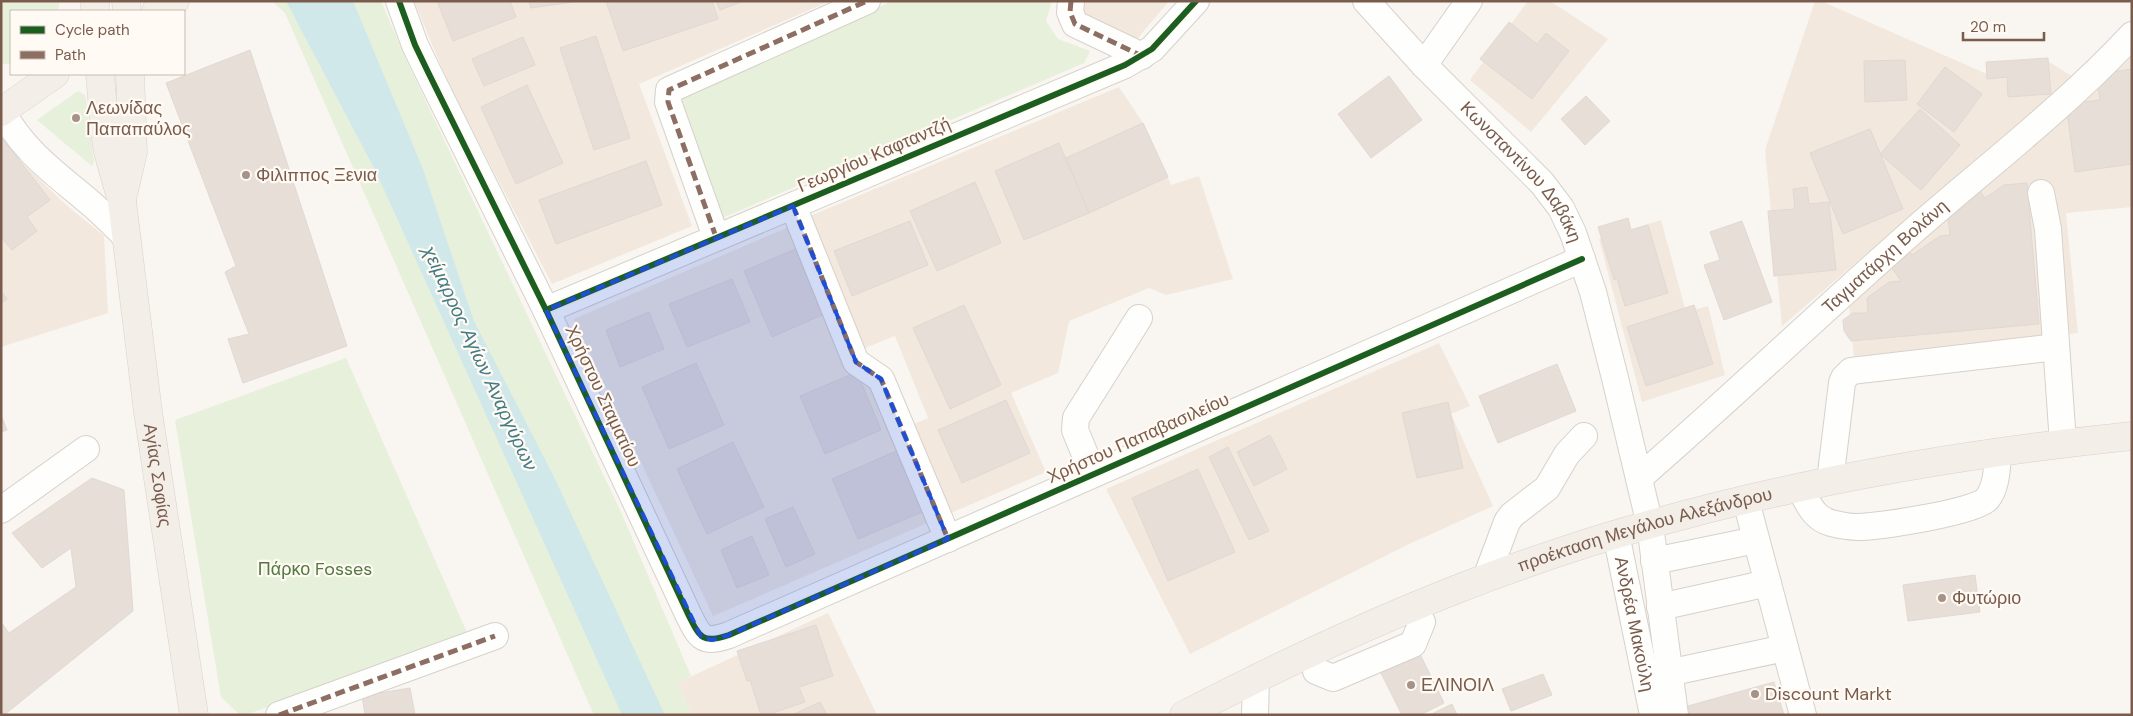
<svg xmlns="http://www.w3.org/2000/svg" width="2133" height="716" font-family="'DM Sans',sans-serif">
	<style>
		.residential { fill: #f2e8de }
		.green { fill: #e7f0db }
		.water { fill: #d0e8ea }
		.building { fill: #e6ded7; stroke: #e2d8d2 }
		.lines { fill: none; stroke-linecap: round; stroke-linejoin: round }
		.minor-casing { stroke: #d7d1cb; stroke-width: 28 }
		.major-casing { stroke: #dad1cc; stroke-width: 29 }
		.minor { stroke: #fefefd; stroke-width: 26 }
		.major { stroke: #f3eee8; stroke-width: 28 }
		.quiet { stroke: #8d6e63; stroke-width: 5; stroke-dasharray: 10 5; stroke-linecap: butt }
		.cycleway-casing { stroke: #fffaf3; stroke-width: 9 }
		.cycleway { stroke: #1b5e20; stroke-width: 6 }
		.marked { fill: #1d4ed8; fill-opacity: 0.2; stroke: #1d4ed8; stroke-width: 4; stroke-dasharray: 10 6; stroke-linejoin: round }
		.poi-dot { fill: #a69286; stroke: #fffaf3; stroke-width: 2 }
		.labels { text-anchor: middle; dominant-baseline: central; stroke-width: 4.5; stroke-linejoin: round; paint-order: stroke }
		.poi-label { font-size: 18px; fill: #7a5c4d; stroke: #fffaf3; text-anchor: start }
		.street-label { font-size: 18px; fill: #7a5c4d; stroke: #fffaf3 }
		.park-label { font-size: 18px; fill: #537a41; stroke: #fffaf3 }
		.water-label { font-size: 19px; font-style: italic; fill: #437c86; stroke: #fffaf3 }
	</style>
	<rect width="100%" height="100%" fill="#f9f5f0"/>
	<g class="residential">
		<path d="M 414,1 L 830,1 L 639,84 L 692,226 L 552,284 L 449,85 Z"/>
		<path d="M 1085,1 L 1169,1 L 1137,39 L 1086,18 L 1081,6 Z"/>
		<path d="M 1528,1 L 1550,1 L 1608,39 L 1531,132 L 1470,80 Z"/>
		<path d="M 1815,1 L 1821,1 L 1989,75 L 2046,60 L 2073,77 L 1782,326 L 1765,150 Z"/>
		<path d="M 2132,53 L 2132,207 L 2066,213 L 2078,333 L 1854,357 L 1849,306 Z"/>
		<path d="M 1119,87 L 1143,123 L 1171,185 L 1199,176 L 1233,279 L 1166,295 L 1149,288 L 1069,321 L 1058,373 L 1011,393 L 1046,472 L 951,513 L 914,424 L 928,418 L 895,336 L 865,348 L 810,216 Z"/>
		<path d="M 6,147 L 64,203 L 104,236 L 108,313 L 1,347 L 1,151 Z"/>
		<path d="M 1661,220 L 1686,312 L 1708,306 L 1725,375 L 1642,402 L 1599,239 Z"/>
		<path d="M 791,226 L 868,378 L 932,521 L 713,616 L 574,319 Z"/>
		<path d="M 1439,343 L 1470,406 L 1451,414 L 1493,506 L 1407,545 L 1190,654 L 1106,489 Z"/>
		<path d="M 828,613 L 877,715 L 692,715 L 677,683 Z"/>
	</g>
	<g class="green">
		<path d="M 1,1 L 60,1 L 58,11 L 11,11 L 11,64 L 1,64 Z"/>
		<path d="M 272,1 L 381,1 L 409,66 L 621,512 L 691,676 L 677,683 L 692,715 L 594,715 L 285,13 Z"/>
		<path d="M 893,1 L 1052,1 L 1046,21 L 1058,39 L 1090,51 L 1084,63 L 720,219 L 676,95 Z"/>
		<path d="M 78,91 L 85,95 L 86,99 L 94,163 L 92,166 L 37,120 Z"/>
		<path d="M 346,358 L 468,635 L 245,715 L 240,715 L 221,697 L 175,420 Z"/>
	</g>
	<path class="water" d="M 286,1 L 353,1 L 423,169 L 474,321 L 555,479 L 665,715 L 622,715 L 376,172 Z"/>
	<g class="building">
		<path d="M 437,1 L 510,1 L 516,17 L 453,41 Z"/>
		<path d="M 529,1 L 581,1 L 531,8 Z"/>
		<path d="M 606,1 L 712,1 L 718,19 L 623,51 Z"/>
		<path d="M 716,1 L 744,1 L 720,10 Z"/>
		<path d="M 1509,22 L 1537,44 L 1546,33 L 1569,51 L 1532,99 L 1480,59 Z"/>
		<path d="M 596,36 L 630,138 L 594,150 L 560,48 Z"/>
		<path d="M 523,37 L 535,65 L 484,86 L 472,59 Z"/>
		<path d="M 250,50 L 347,346 L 243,383 L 228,339 L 249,334 L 225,272 L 236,266 L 166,83 Z"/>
		<path d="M 2048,58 L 2051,94 L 2008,97 L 2007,77 L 1987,79 L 1986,62 Z"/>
		<path d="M 1905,60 L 1907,100 L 1865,102 L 1864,61 Z"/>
		<path d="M 1945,67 L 1982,94 L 1954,132 L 1917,104 Z"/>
		<path d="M 2132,69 L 2132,164 L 2075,172 L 2066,104 L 2100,100 L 2096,74 Z"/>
		<path d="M 1389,76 L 1422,120 L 1371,158 L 1338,114 Z"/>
		<path d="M 527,85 L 563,163 L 516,184 L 481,107 Z"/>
		<path d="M 1586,96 L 1610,121 L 1585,145 L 1561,119 Z"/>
		<path d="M 1920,109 L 1960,145 L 1921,190 L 1880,154 Z"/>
		<path d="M 1143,123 L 1168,177 L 1089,213 L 1066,158 Z"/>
		<path d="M 1870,129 L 1903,209 L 1843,234 L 1810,153 Z"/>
		<path d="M 3,139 L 50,200 L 27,217 L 37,231 L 12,250 L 1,237 L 1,140 Z"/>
		<path d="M 1059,143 L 1089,213 L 1024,240 L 995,171 Z"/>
		<path d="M 646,161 L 662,205 L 556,244 L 539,200 Z"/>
		<path d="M 975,182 L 1001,243 L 937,271 L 910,211 Z"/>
		<path d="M 2027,183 L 2039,324 L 1851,341 L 1844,331 L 1843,320 L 1853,313 L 1868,313 L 1867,298 L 1889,282 L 1901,281 L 1885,258 L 1904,244 L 1912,255 L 1940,236 L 1950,235 L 1947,207 L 1977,187 L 1985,198 L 2004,185 Z"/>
		<path d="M 1807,187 L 1809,204 L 1829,202 L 1836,270 L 1774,276 L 1768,211 L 1795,209 L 1793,189 Z"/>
		<path d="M 1628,218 L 1631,230 L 1648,225 L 1668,293 L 1625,306 L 1617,279 L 1614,280 L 1598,227 Z"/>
		<path d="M 910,221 L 928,265 L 852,296 L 834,251 Z"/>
		<path d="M 1742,221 L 1772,302 L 1724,320 L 1704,265 L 1720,260 L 1710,232 Z"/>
		<path d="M 800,247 L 829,312 L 772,337 L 744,271 Z"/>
		<path d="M 732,279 L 750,322 L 687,347 L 669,304 Z"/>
		<path d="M 1,291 L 7,299 L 1,304 Z"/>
		<path d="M 964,305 L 1001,385 L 950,409 L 913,328 Z"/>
		<path d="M 1694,305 L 1713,364 L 1646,386 L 1627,327 Z"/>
		<path d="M 649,312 L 664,349 L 620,367 L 606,330 Z"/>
		<path d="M 696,363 L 724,425 L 669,449 L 642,387 Z"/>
		<path d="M 1557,364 L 1576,411 L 1498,443 L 1479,396 Z"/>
		<path d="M 857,372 L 881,430 L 825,454 L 800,396 Z"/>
		<path d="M 1006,400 L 1030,453 L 962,483 L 938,430 Z"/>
		<path d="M 1448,402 L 1463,468 L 1417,478 L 1402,413 Z"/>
		<path d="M 1,415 L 7,430 L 1,432 Z"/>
		<path d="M 1270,435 L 1287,469 L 1254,486 L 1237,452 Z"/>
		<path d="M 733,442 L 764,507 L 707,534 L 677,469 Z"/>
		<path d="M 1228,447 L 1269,531 L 1249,540 L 1209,457 Z"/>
		<path d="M 901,449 L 927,510 L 858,539 L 832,479 Z"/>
		<path d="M 1198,469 L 1235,552 L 1168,581 L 1132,498 Z"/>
		<path d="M 92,478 L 124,490 L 133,611 L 4,715 L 1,715 L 1,622 L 9,633 L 76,587 L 71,548 L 42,568 L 12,533 Z"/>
		<path d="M 793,507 L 815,554 L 786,567 L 765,519 Z"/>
		<path d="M 752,536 L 769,575 L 737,588 L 721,550 Z"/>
		<path d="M 1975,575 L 1980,612 L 1908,621 L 1903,585 Z"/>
		<path d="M 816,625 L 833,676 L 799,687 L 805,702 L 767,715 L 761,715 L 750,680 L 747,681 L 737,651 Z"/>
		<path d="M 1417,648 L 1444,703 L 1420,715 L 1402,715 L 1378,667 Z"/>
		<path d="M 1543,674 L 1552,695 L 1511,711 L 1502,689 Z"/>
		<path d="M 1774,682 L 1784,715 L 1690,715 L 1688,706 Z"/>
		<path d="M 410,688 L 415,715 L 365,715 L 362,696 Z"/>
		<path d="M 820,702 L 827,715 L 792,715 Z"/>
		<path d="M 1452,704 L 1457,715 L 1430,715 Z"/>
	</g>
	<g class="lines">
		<g class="minor-casing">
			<g id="minor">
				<path d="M 399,1 L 415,45 L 428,72 L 546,310 L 689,616 C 700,638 703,644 729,635 L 1582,259"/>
				<path d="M 1071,1 L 1070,12 L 1075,24 L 1142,56"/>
				<path id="s1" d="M 1366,1 L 1424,65 L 1542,183 L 1561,208 L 1573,233 L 1593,292 L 1615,378 L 1650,525 L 1675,715"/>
				<path d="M 1424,65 L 1469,1"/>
				<path d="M 1,110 C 26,155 57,174 95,207 C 105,216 115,226 125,236"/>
				<path d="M 2041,193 L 2048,229 L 2063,443"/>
				<path d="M 793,206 L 856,362 L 881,379 L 948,539"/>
				<path d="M 716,237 L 668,102 L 669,90 L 867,1"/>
				<path d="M 546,310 L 1125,65 L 1152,49 L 1196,1"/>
				<path d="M 1093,474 L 1075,430 L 1076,418 L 1139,318"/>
				<path id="s2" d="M 1639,478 C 1731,398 1820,313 1912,232 C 1986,167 2065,107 2132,35"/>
				<path d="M 1830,481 L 1842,383 L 1844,378 L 1851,371 L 2056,347"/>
				<path d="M 1800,488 C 1808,503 1813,518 1831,523 C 1839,525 1850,527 1858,527 C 1877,527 1977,512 1987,499 C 1997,487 1997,467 1998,452"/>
				<path d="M 1746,501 L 1803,715"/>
				<path d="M 1,510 L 86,449"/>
				<path id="s3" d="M 1616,534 L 1653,715"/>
				<path d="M 1654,561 L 1756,540"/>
				<path d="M 1486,578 L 1507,522 L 1512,515 L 1547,488 L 1567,454 L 1584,436"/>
				<path d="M 1660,607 L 1768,583"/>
				<path d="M 1316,671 L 1333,678 L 1413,644 L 1422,622"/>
				<path d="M 1668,673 L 1785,648"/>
				<path d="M 279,715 L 495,636"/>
				<path d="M 1255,715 L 1256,678"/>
			</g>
		</g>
		<g class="major-casing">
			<g id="major">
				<path d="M 95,1 L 95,11"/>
				<path d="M 126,1 L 127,11"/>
				<path d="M 156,11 L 175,1"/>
				<path id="s4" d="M 100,74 L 105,133 L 108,152 L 122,201 L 148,412 L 194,715"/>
				<path d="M 1,112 L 55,74"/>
				<path d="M 122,199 L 133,152 L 130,74"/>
				<path id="s5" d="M 1184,715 C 1294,658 1405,606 1522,565 C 1716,496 1927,457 2132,436"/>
			</g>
		</g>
		<use href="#minor" class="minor"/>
		<use href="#major" class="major"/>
		<g class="quiet">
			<path d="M 1071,1 L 1070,12 L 1075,24 L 1142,56"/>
			<path d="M 793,206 L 856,362 L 881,379 L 948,539"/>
			<path d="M 716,237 L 668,102 L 669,90 L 867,1"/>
			<path d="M 279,715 L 495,636"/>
		</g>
		<g class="cycleway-casing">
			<g id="cycleway">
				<path d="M 399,1 L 415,45 L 428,72 L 546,310 L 689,616 C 700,638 703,644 729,635 L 1582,259"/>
				<path d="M 546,310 L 1125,65 L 1152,49 L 1196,1"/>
			</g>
		</g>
		<use href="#cycleway" class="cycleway"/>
	</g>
	<path class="marked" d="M 793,206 L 856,362 L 881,379 L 948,539 L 729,635 L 712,640 L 701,637 L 546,310 Z"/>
	<g class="poi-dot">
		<circle cx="76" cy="118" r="5"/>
		<circle cx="246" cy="175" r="5"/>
		<circle cx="1942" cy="598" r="5"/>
		<circle cx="1411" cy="685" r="5"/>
		<circle cx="1755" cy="694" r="5"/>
	</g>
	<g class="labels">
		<g class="poi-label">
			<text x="86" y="108">Λεωνίδας<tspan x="86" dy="21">Παπαπαύλος</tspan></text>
			<text x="256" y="175">Φιλιππος Ξενια</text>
			<text x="1952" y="598">Φυτώριο</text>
			<text x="1421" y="685">ΕΛΙΝΟΙΛ</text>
			<text x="1765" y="694">Discount Markt</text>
		</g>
		<g class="street-label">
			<text transform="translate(874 155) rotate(-23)">Γεωργίου Καφταντζή</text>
			<text stroke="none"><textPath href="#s1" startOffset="232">Κωνσταντίνου Δαβάκη</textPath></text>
			<text stroke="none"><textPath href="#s2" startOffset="331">Ταγματάρχη Βολάνη</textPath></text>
			<text transform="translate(603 396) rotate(65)">Χρήστου Σταματίου</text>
			<text transform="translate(1138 438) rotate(-24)">Χρήστου Παπαβασιλείου</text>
			<text stroke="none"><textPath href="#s4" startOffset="406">Αγίας Σοφίας</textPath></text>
			<text stroke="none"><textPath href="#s5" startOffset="498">προέκταση Μεγάλου Αλεξάνδρου</textPath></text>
			<text stroke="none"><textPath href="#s3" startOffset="92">Ανδρέα Μακούλη</textPath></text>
		</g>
		<g class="park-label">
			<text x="315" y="569">Πάρκο Fosses</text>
		</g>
		<g class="water-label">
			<text transform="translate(480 358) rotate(65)">χείμαρρος Αγίων Αναργύρων</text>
		</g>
	</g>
	<rect width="2133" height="716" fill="none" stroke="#7a5c4d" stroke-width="5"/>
	<rect x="10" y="10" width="175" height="65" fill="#fffaf3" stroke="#cabbb1"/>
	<rect x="20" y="26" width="25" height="8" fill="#1b5e20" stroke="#cabbb1"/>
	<text x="55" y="35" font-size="15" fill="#7a5c4d">Cycle path</text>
	<rect x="20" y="51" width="25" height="8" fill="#8d6e63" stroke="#cabbb1"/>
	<text x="55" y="60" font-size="15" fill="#7a5c4d">Path</text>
	<path d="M1963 32v8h81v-8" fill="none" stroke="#7a5c4d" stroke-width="2.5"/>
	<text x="1970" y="32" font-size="15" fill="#7a5c4d" stroke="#fffaf3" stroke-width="4" paint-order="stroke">20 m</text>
</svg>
